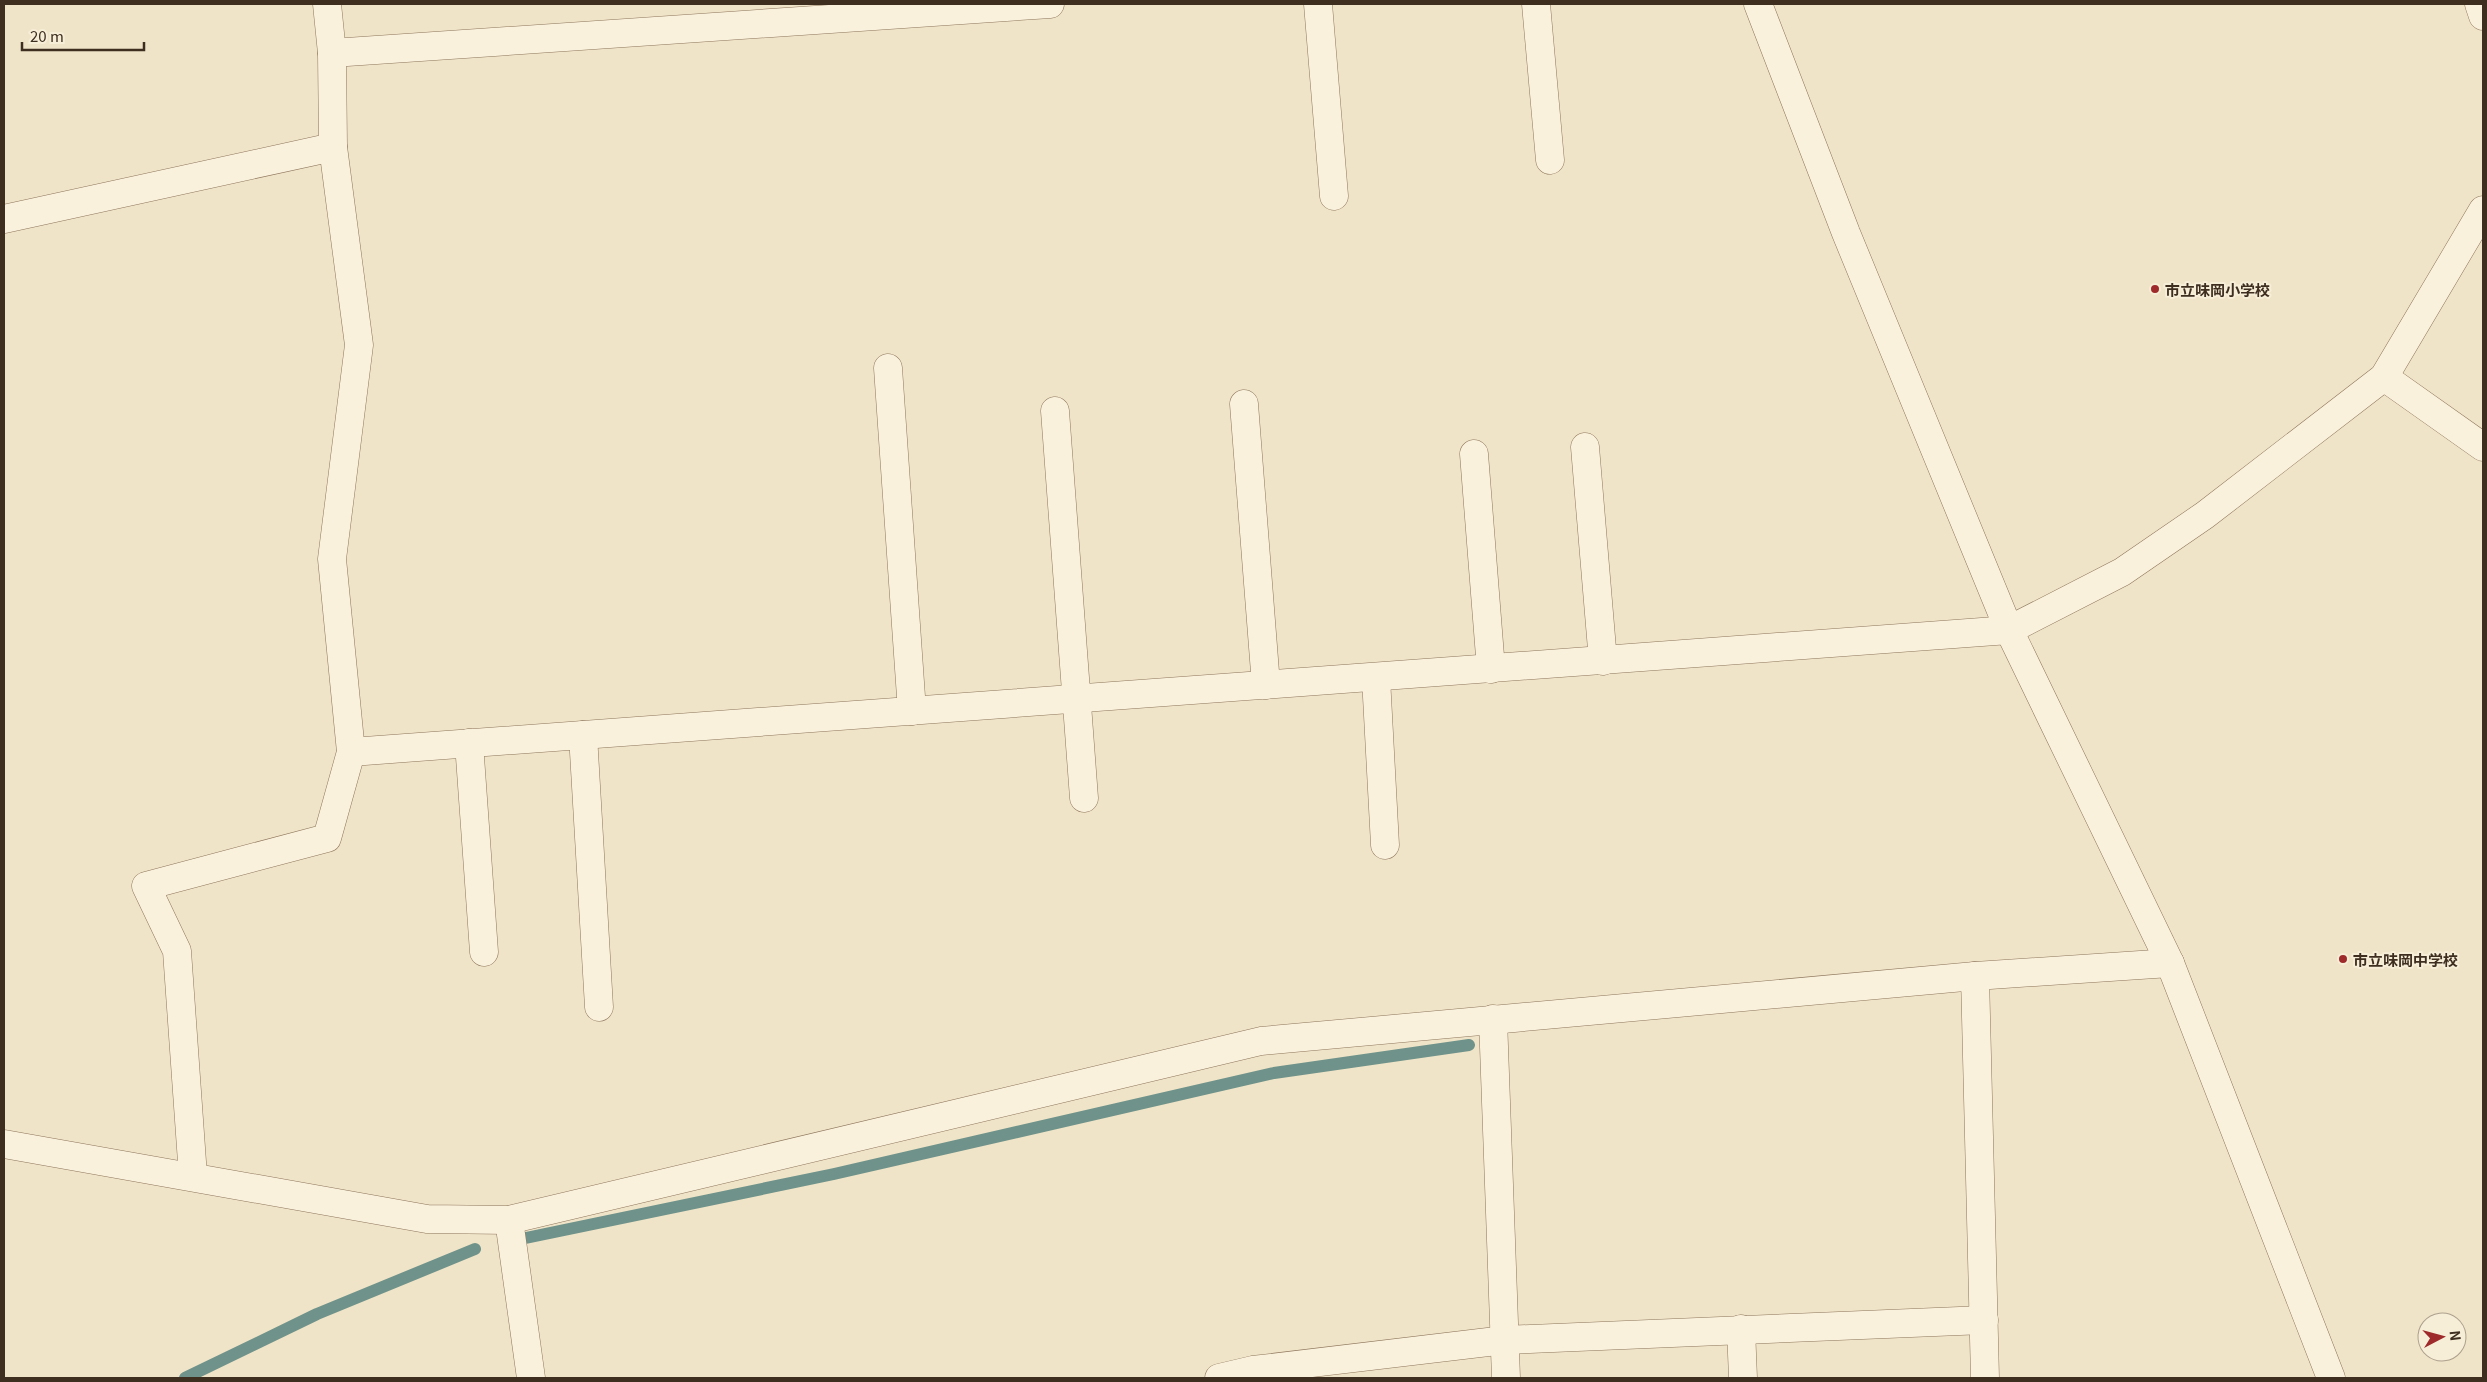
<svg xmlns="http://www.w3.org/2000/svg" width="2487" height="1382" font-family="Georgia,'Noto Sans JP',serif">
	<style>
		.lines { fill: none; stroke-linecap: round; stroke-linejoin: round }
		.stream { stroke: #6f938a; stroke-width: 12 }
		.minor-casing { stroke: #8d765c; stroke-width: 29 }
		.tertiary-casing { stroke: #8d765c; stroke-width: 29 }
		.minor { stroke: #faf1dc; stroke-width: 28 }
		.tertiary { stroke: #faf1dc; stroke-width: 28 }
		.poi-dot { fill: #9e2a2b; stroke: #f7eed8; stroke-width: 2 }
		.labels { text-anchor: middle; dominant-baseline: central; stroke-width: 4; stroke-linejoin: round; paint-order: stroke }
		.poi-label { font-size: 15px; font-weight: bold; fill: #3d2e20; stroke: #f7eed8; text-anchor: start }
	</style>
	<rect width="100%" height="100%" fill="#f0e4c8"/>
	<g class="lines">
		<g class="stream">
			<path d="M 516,1240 L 834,1174 L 1274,1073 L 1469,1045"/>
			<path d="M 185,1378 L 317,1314 L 475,1249"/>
		</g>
		<g class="minor-casing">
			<g id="minor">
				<path d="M 1318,4 L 1334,196"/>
				<path d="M 1536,4 L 1550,160"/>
				<path d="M 2479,4 L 2483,16"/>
				<path d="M 332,53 L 1050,4"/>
				<path d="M 4,219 L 333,147"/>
				<path d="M 888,368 L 912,711"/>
				<path d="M 1244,404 L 1266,685"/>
				<path d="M 1055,411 L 1084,798"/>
				<path d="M 1585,447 L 1603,661"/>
				<path d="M 1474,454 L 1491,669"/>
				<path d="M 1376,678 L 1385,845"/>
				<path d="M 583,735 L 599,1007"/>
				<path d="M 469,743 L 484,952"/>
				<path d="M 351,752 L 2009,630"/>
				<path d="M 1493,1019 L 1506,1378"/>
				<path d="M 4,1144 L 427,1219 L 509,1220 L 1261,1041 L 1975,976 L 2170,963"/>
				<path d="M 193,1176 L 177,951 L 146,886 L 327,838 L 351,752 L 332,559 L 359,345 L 333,147 L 332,53 L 327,4"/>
				<path d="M 509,1220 L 531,1378"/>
				<path d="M 1741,1329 L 1743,1378"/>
			</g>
		</g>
		<g class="tertiary-casing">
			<g id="tertiary">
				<path d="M 1758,4 L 1846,233 L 2009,630 L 2170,963 L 2331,1378"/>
				<path d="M 2384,377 L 2483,447"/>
				<path d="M 2009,630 L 2122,572 L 2205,515 L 2384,377 L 2483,210"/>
				<path d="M 1975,976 L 1985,1378"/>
				<path d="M 1219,1378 L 1253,1370 L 1505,1340 L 1984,1320"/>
			</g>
		</g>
		<use href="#minor" class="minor"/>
		<use href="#tertiary" class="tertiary"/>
	</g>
	<g class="poi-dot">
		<circle cx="2155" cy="289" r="5"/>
		<circle cx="2343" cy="959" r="5"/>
	</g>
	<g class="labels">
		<g class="poi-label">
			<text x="2165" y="289">市立味岡小学校</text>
			<text x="2353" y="959">市立味岡中学校</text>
		</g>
	</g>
	<rect width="2487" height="1382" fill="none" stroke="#3d2e20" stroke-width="10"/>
	<g transform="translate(2442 1337) rotate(84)"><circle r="24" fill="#f7eed8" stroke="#ada18e"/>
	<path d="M0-4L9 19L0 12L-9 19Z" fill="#9e2a2b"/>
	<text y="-8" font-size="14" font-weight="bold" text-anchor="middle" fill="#3d2e20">N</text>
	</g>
	<path d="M22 42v8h122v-8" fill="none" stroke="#3d2e20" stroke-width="2.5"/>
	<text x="30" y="42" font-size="15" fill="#3d2e20" stroke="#f7eed8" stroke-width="4" paint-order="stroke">20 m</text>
</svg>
